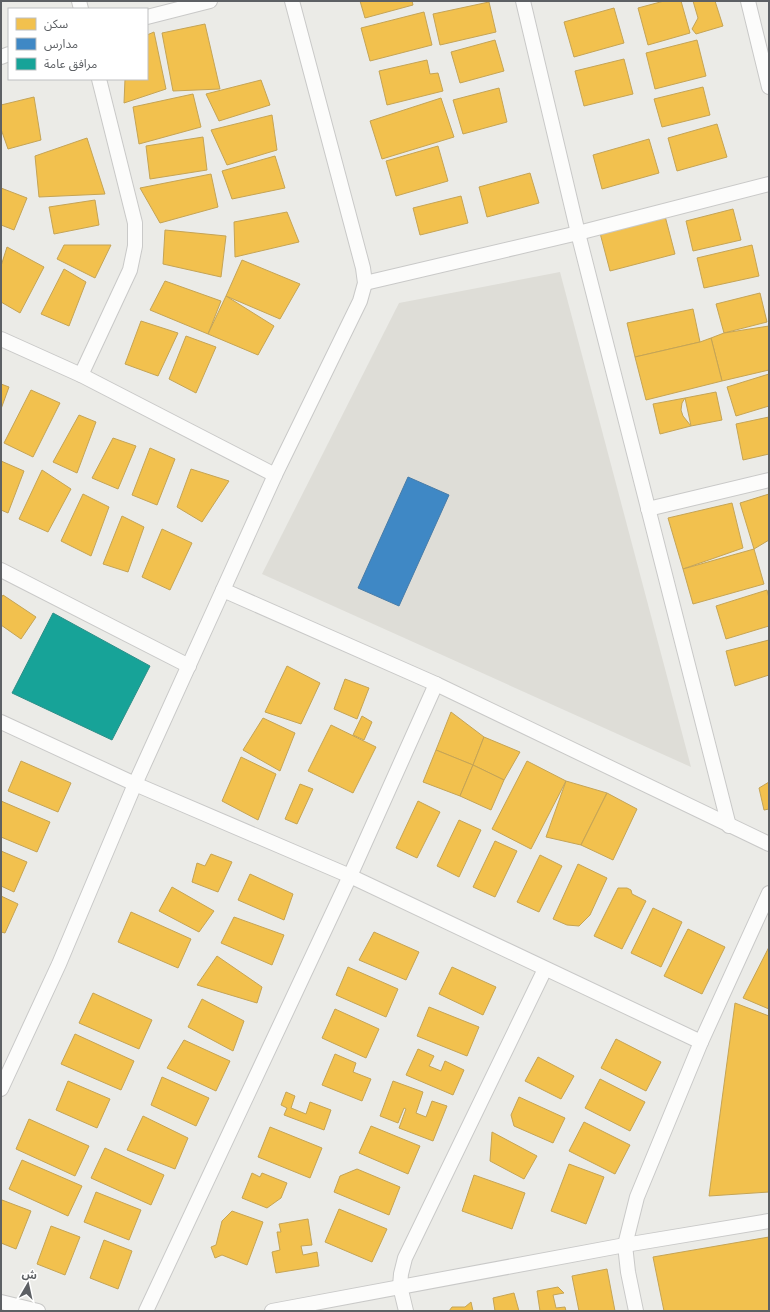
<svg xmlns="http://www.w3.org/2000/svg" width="770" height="1312" font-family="'Nunito Sans','Noto Sans Arabic',sans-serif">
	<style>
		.education { fill: #deddd7 }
		.homes { fill: #f2c14e; stroke: #c5a455 }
		.schools { fill: #3f88c5; stroke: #487ca8 }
		.public { fill: #17a398; stroke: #2c8f88 }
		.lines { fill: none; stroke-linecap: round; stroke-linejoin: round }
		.street-casing { stroke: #c9c9c8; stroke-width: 16 }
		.street { stroke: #fcfcfb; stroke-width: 14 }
	</style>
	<rect width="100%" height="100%" fill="#ebebe7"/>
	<path class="education" d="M 560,272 L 691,767 L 262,574 L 399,303 Z"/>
	<g class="homes">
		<path d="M 360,1 L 412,1 L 413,5 L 365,18 Z"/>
		<path d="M 664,1 L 681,1 L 690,33 L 648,45 L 638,8 Z"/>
		<path d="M 693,1 L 715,1 L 723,26 L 696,34 L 692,29 L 698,18 Z"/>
		<path d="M 489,2 L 496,32 L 440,45 L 433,14 Z"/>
		<path d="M 614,8 L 624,43 L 574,57 L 564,22 Z"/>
		<path d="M 424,12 L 432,45 L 370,61 L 361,28 Z"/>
		<path d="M 205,24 L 220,89 L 173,91 L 162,33 Z"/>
		<path d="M 154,32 L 166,89 L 124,103 L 125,79 L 147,79 L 147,35 Z"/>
		<path d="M 495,40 L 504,71 L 460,83 L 451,52 Z"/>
		<path d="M 697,40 L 706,76 L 655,89 L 646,53 Z"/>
		<path d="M 624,59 L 633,94 L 584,106 L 575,71 Z"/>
		<path d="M 427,60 L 430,74 L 438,73 L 443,91 L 387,105 L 379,71 Z"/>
		<path d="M 261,80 L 270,105 L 219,121 L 206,94 Z"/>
		<path d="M 703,87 L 710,115 L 662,127 L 654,99 Z"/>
		<path d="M 499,88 L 507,122 L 463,134 L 453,100 Z"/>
		<path d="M 193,94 L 201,127 L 139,144 L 133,107 Z"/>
		<path d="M 34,97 L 41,140 L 8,149 L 1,129 L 1,105 Z"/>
		<path d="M 441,98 L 454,137 L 382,159 L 370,121 Z"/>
		<path d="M 272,115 L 277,150 L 227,165 L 211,130 Z"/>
		<path d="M 717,124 L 727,157 L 677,171 L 668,138 Z"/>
		<path d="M 203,137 L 207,170 L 150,179 L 146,146 Z"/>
		<path d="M 87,138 L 105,194 L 39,197 L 35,156 Z"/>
		<path d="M 649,139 L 659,173 L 602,189 L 593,155 Z"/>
		<path d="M 438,146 L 448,181 L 396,196 L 386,161 Z"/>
		<path d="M 275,156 L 285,188 L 232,199 L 222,171 Z"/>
		<path d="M 530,173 L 539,203 L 487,217 L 479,187 Z"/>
		<path d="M 211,174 L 218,207 L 160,223 L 140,188 Z"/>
		<path d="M 1,188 L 27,198 L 14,230 L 1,225 Z"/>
		<path d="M 461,196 L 468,223 L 420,235 L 413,208 Z"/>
		<path d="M 95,200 L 99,225 L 54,234 L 49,207 Z"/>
		<path d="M 733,209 L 741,240 L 693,251 L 686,221 Z"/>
		<path d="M 287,212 L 299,242 L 235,257 L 234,222 Z"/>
		<path d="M 665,216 L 675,254 L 610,271 L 600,233 Z"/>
		<path d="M 165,230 L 226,236 L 221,277 L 163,264 Z"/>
		<path d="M 64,245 L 111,245 L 95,278 L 57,259 Z"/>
		<path d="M 752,245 L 759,276 L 704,288 L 697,258 Z"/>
		<path d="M 7,247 L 44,267 L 20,313 L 1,302 L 1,266 Z"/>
		<path d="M 242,260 L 300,284 L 280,319 L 226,296 Z"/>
		<path d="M 64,269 L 86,282 L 69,326 L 41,314 Z"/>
		<path d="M 165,281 L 221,301 L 208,334 L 150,310 Z"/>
		<path d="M 760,293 L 767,322 L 724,333 L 716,304 Z"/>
		<path d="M 226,296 L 274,326 L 258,355 L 208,334 Z"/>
		<path d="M 693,309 L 700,342 L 635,357 L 627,323 Z"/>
		<path d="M 141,321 L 178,333 L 158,376 L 125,364 Z"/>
		<path d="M 769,326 L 769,370 L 722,381 L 711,338 L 724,333 Z"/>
		<path d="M 186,336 L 216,347 L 196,393 L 169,379 Z"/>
		<path d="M 711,338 L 722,381 L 646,400 L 635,357 L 700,342 Z"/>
		<path d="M 769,374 L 769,406 L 736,416 L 727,387 Z"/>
		<path d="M 1,384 L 9,387 L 1,409 Z"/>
		<path d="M 31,390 L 60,403 L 33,457 L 4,443 Z"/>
		<path d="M 716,392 L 722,420 L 691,426 L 685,398 Z"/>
		<path d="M 685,398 L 682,403 L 681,410 L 683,416 L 691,426 L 660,434 L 653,404 Z"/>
		<path d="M 79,415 L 96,422 L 77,473 L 53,462 Z"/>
		<path d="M 769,417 L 769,454 L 743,460 L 736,424 Z"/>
		<path d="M 113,438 L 136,446 L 118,489 L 92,478 Z"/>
		<path d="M 150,448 L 175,459 L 157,505 L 132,495 Z"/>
		<path d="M 1,461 L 24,471 L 8,513 L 1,510 Z"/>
		<path d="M 191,469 L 229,481 L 202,522 L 177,507 Z"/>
		<path d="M 42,470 L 71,489 L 48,532 L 19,519 Z"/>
		<path d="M 83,494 L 109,507 L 91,556 L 61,541 Z"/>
		<path d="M 769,494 L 769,540 L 754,549 L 740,503 Z"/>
		<path d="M 732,503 L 743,548 L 683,569 L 668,518 Z"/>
		<path d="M 122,516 L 144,527 L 128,572 L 103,564 Z"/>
		<path d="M 162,529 L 192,543 L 170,590 L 142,577 Z"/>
		<path d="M 754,549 L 764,584 L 693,604 L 683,569 Z"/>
		<path d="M 767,590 L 769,598 L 769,626 L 726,639 L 716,606 Z"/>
		<path d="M 3,595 L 36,617 L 21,639 L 1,625 L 1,598 Z"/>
		<path d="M 769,640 L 769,675 L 735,686 L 726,651 Z"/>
		<path d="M 287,666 L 320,683 L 301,724 L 265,712 Z"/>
		<path d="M 345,679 L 369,688 L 357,719 L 334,709 Z"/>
		<path d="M 451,712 L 484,737 L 473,765 L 436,750 Z"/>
		<path d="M 362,716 L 372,722 L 364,740 L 353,735 Z"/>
		<path d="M 263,718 L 295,733 L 280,771 L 243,750 Z"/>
		<path d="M 331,725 L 376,747 L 353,793 L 308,771 Z"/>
		<path d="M 484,737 L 520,752 L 504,780 L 473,765 Z"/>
		<path d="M 436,750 L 473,765 L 460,796 L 423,782 Z"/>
		<path d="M 241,757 L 276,774 L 258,820 L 222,801 Z"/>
		<path d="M 21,761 L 71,783 L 58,812 L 8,791 Z"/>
		<path d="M 527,761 L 566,781 L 531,849 L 492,829 Z"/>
		<path d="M 473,765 L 504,780 L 491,810 L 460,796 Z"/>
		<path d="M 566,781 L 607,793 L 581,845 L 546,837 Z"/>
		<path d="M 769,782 L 769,809 L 764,810 L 759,788 Z"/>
		<path d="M 300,784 L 313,789 L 297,824 L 285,819 Z"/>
		<path d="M 607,793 L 637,809 L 613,860 L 581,845 Z"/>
		<path d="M 1,801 L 50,822 L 37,852 L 1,837 Z"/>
		<path d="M 418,801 L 440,812 L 417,858 L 396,848 Z"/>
		<path d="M 459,820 L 481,830 L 459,877 L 437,866 Z"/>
		<path d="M 495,841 L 517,851 L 495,897 L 473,887 Z"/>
		<path d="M 1,851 L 27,862 L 14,892 L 1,886 Z"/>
		<path d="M 211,854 L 232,862 L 218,892 L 192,882 L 197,863 L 205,866 Z"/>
		<path d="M 540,855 L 562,866 L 539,912 L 517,902 Z"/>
		<path d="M 578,864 L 607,878 L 590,915 L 579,926 L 567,925 L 553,919 Z"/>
		<path d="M 250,874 L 293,894 L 284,920 L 238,900 Z"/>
		<path d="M 172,887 L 214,911 L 199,932 L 159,911 Z"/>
		<path d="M 618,888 L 627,888 L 631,890 L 632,894 L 646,901 L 622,949 L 594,936 Z"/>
		<path d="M 1,896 L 18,904 L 5,933 L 1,932 Z"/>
		<path d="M 653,908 L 682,922 L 661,967 L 631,953 Z"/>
		<path d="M 131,912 L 191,939 L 178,968 L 118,942 Z"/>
		<path d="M 234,917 L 284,935 L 272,965 L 221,943 Z"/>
		<path d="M 688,929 L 725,947 L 702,994 L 664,976 Z"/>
		<path d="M 374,932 L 419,952 L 406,980 L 359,960 Z"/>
		<path d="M 769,947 L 769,1009 L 743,998 Z"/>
		<path d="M 217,956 L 262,987 L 257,1003 L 197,985 Z"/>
		<path d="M 348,967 L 398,989 L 386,1017 L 336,995 Z"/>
		<path d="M 452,967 L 496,987 L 483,1015 L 439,994 Z"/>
		<path d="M 93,993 L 152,1020 L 139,1049 L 79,1023 Z"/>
		<path d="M 202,999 L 244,1021 L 233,1051 L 188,1027 Z"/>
		<path d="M 735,1003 L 769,1016 L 769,1192 L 709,1196 Z"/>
		<path d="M 429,1007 L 479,1027 L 467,1056 L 417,1036 Z"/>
		<path d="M 335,1009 L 379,1029 L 366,1058 L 322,1038 Z"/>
		<path d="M 75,1034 L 134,1061 L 121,1090 L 61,1064 Z"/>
		<path d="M 616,1039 L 661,1062 L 646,1091 L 601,1068 Z"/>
		<path d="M 184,1040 L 230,1061 L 216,1091 L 167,1068 Z"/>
		<path d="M 418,1049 L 434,1056 L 429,1066 L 441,1071 L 445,1061 L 464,1070 L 453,1095 L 406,1075 Z"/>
		<path d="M 335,1054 L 356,1063 L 353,1072 L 371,1079 L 362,1101 L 322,1085 Z"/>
		<path d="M 538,1057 L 574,1076 L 561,1099 L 525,1081 Z"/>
		<path d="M 162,1077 L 209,1098 L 196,1126 L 151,1105 Z"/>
		<path d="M 600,1079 L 645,1102 L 630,1131 L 585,1108 Z"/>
		<path d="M 68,1081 L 110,1099 L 97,1128 L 56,1110 Z"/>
		<path d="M 393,1081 L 423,1092 L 416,1113 L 426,1117 L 432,1101 L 447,1106 L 433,1141 L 399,1128 L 406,1109 L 404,1108 L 398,1123 L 380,1116 Z"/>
		<path d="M 286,1092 L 295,1096 L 291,1108 L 306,1114 L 310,1102 L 331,1110 L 324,1130 L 284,1115 L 287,1108 L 281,1105 Z"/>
		<path d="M 519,1097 L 565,1118 L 553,1143 L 514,1126 L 511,1115 Z"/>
		<path d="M 143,1116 L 188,1138 L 175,1169 L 127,1150 Z"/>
		<path d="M 29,1119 L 89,1146 L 75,1176 L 16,1149 Z"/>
		<path d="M 584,1122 L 630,1145 L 615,1174 L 569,1151 Z"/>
		<path d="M 371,1126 L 420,1146 L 408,1174 L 359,1153 Z"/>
		<path d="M 270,1127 L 322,1148 L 310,1178 L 258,1157 Z"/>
		<path d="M 492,1132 L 537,1156 L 524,1179 L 490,1161 Z"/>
		<path d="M 105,1148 L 164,1175 L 151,1205 L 91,1178 Z"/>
		<path d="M 22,1160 L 82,1186 L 68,1216 L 9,1189 Z"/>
		<path d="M 569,1164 L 604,1177 L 586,1224 L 551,1211 Z"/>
		<path d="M 357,1169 L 400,1187 L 389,1215 L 334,1192 L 340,1176 Z"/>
		<path d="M 252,1173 L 260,1177 L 262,1173 L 287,1183 L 281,1198 L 267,1208 L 242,1198 Z"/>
		<path d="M 474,1175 L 525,1193 L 512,1229 L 462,1211 Z"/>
		<path d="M 96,1192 L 141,1210 L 129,1240 L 84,1222 Z"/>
		<path d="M 2,1200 L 31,1211 L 16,1249 L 1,1243 L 1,1203 Z"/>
		<path d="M 339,1209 L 387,1229 L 372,1262 L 325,1242 Z"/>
		<path d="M 232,1211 L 263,1222 L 247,1265 L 222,1255 L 215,1258 L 211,1247 L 216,1245 L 222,1221 Z"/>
		<path d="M 308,1219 L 312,1245 L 301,1246 L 303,1255 L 317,1252 L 319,1266 L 276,1273 L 272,1252 L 280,1250 L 277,1232 L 281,1232 L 279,1224 Z"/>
		<path d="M 51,1226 L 80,1237 L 65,1275 L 37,1264 Z"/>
		<path d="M 769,1237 L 769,1311 L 664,1311 L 653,1257 Z"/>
		<path d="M 104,1240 L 132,1251 L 118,1289 L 90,1278 Z"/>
		<path d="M 607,1269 L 615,1311 L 579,1311 L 572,1276 Z"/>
		<path d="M 558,1287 L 564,1293 L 553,1295 L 556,1308 L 565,1307 L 566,1311 L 540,1311 L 537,1291 Z"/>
		<path d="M 514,1293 L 519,1311 L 495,1311 L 493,1298 Z"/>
		<path d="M 471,1302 L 473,1311 L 449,1311 L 452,1307 L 465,1307 Z"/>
	</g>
	<path class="schools" d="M 408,477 L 449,495 L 399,606 L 358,588 Z"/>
	<path class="public" d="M 53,613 L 150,666 L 112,740 L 12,693 Z"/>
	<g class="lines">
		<g class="street-casing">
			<g id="street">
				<path d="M 79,1 L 81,9"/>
				<path d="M 523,1 L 578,233 L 729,826"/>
				<path d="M 748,1 L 769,87"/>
				<path d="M 147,17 L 210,1"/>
				<path d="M 1,57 L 9,54"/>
				<path d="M 365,283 L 578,233 L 769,184"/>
				<path d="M 1,339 L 81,375 L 275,475"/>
				<path d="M 81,375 L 130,270 L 135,246 L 135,223 L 99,79"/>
				<path d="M 648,509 L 769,480"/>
				<path d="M 1,570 L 189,666"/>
				<path d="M 223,590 L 436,684 L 769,844"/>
				<path d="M 1,722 L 135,784 L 350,876 L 701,1042"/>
				<path d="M 1,1089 L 59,964 L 135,784 L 223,590 L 275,475 L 360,301 L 365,283 L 363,268 L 292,1"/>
				<path d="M 1,1302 L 38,1311"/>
				<path d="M 146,1311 L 350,876 L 436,684"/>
				<path d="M 272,1311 L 625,1245 L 769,1221"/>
				<path d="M 406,1311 L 400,1286 L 401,1274 L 405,1258 L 545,969"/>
				<path d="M 636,1311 L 628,1272 L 625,1245 L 637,1197 L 701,1042 L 769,893"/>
			</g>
		</g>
		<use href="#street" class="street"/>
	</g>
	<rect width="770" height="1312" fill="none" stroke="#5d6064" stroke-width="4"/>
	<rect x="8" y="8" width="140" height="72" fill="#ffffff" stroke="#bebfc1"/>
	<rect x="16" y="18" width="20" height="12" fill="#f2c14e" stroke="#bebfc1"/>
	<text x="44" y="28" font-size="12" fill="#5d6064">سكن</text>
	<rect x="16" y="38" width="20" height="12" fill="#3f88c5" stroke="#bebfc1"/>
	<text x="44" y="48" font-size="12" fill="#5d6064">مدارس</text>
	<rect x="16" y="58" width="20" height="12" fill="#17a398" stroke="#bebfc1"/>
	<text x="44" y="68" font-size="12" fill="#5d6064">مرافق عامة</text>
	<g transform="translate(28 1284) rotate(9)" stroke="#ffffff" stroke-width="3" paint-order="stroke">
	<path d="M0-3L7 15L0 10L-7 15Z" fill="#5d6064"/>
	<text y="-6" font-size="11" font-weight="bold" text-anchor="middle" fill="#5d6064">ش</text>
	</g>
</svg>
